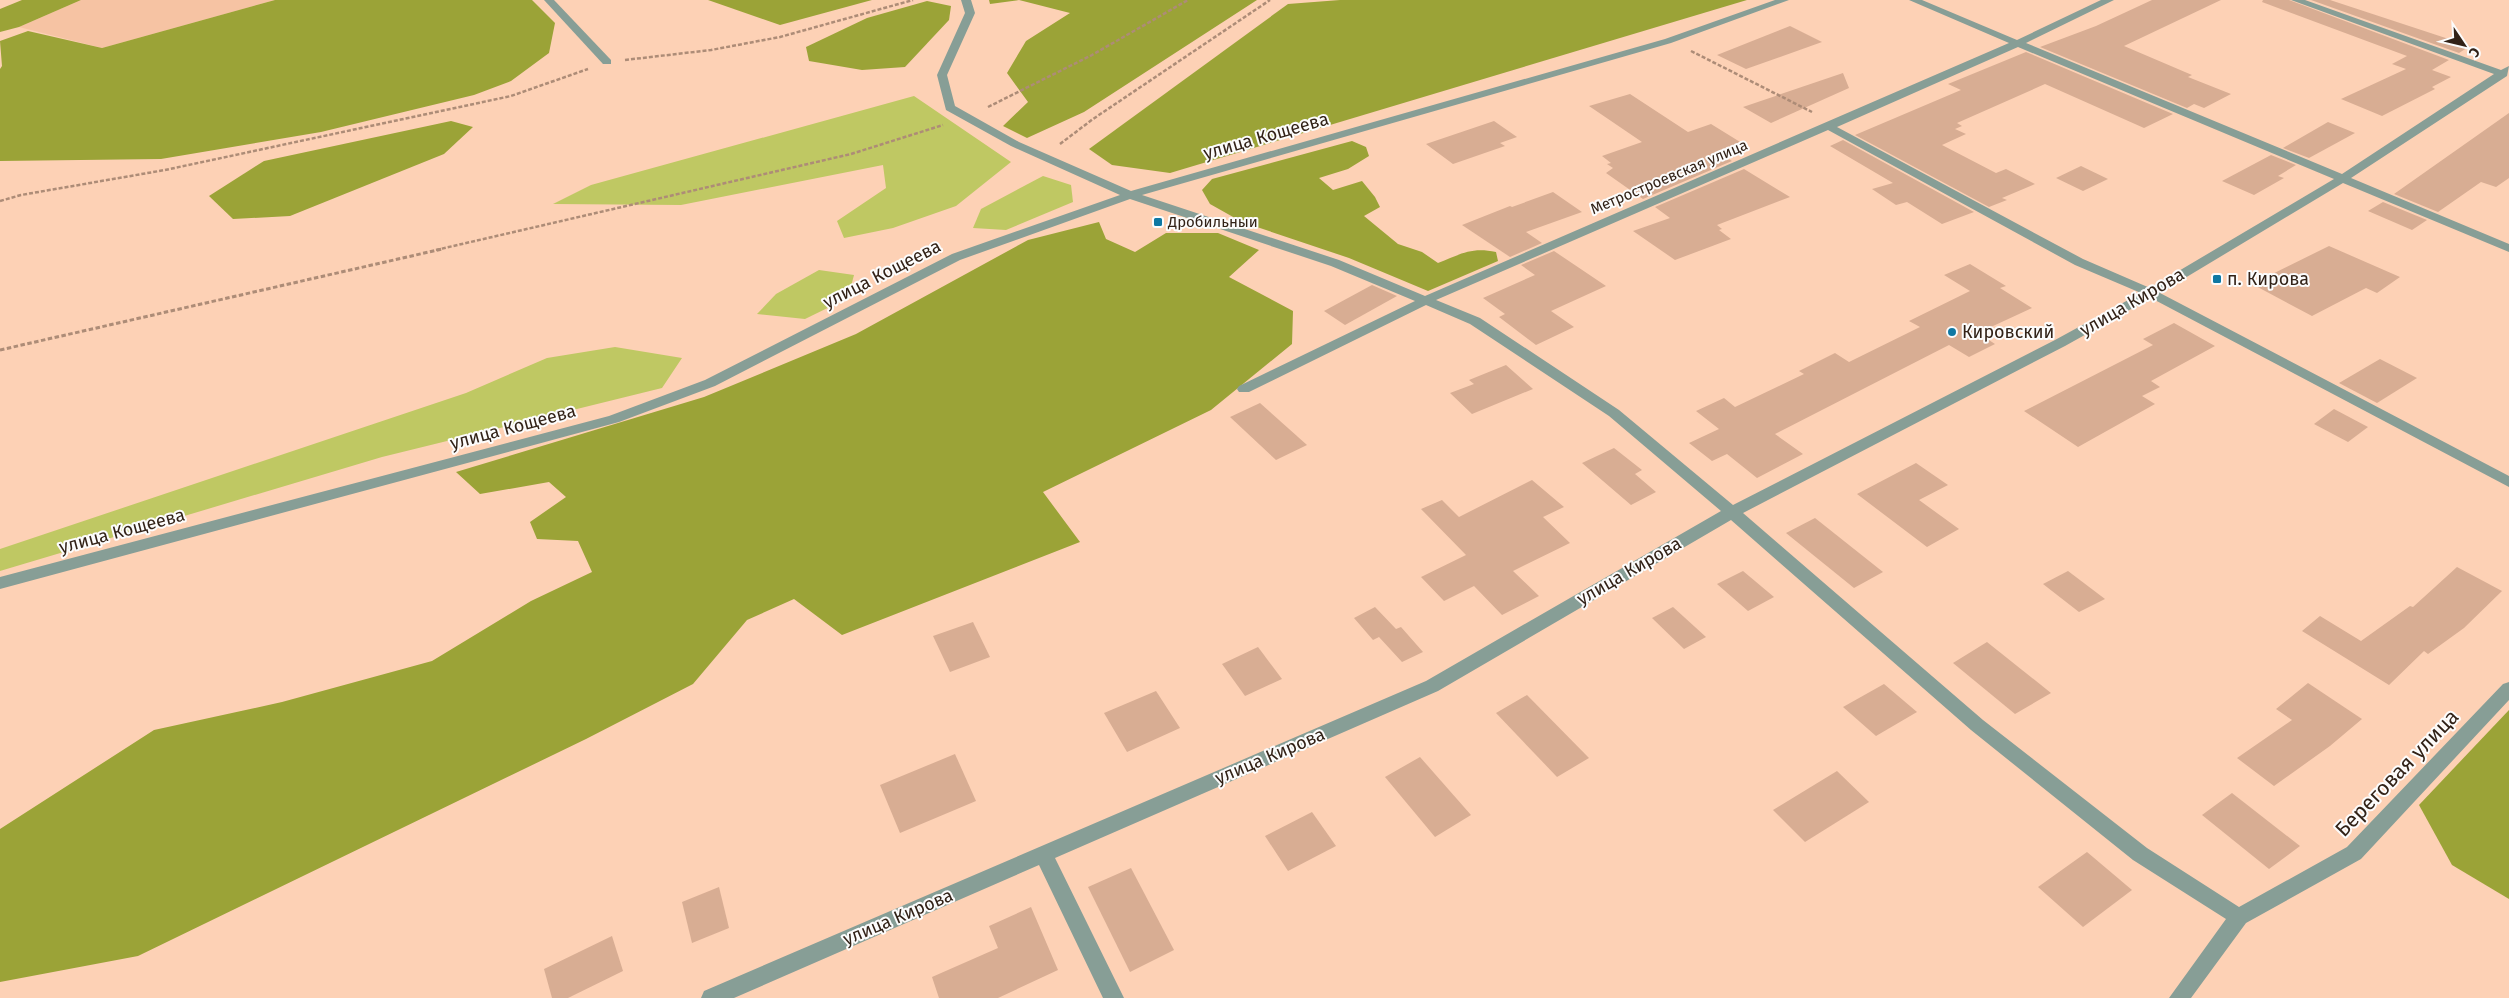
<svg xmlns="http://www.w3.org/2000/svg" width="2509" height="998" font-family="'Fira Sans',sans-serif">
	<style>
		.built { fill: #f6c3a3 }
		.green { fill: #bfc863 }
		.forest { fill: #9ba337 }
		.building { fill: #d8ad93 }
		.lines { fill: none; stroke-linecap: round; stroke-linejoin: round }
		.path-far1 { stroke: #ad8c77; stroke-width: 2.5; stroke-dasharray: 4 2; stroke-linecap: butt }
		.path { stroke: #ad8c77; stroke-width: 3; stroke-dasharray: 4.5 2.5; stroke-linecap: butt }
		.minor { fill: #879e96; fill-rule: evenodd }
		.poi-dot { fill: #0f78a3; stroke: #fcfcfc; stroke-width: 2 }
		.labels { text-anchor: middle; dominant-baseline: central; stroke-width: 4; stroke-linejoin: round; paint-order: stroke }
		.far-street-label { font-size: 15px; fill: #322217; stroke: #fcfcfc }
		.far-poi-label { font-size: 15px; fill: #322217; stroke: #fcfcfc; text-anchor: start }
		.street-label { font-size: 18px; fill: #322217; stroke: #fcfcfc }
		.poi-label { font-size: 18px; fill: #322217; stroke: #fcfcfc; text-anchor: start }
		.near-street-label { font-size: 21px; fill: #322217; stroke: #fcfcfc }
	</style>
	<rect width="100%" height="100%" fill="#fdd1b5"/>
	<path class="built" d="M 81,0 L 275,0 L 102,48 L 19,27 Z"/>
	<g class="green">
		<path d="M 914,96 L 1011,162 L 956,206 L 893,228 L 844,238 L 837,221 L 886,188 L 883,165 L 681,205 L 553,204 L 591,185 Z"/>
		<path d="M 1043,176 L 1071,185 L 1073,202 L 1006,230 L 973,228 L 981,209 Z"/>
		<path d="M 819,270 L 854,275 L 848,298 L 805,319 L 757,314 L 776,294 Z"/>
		<path d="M 615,347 L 682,358 L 662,388 L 382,457 L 0,571 L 0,549 L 466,393 L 547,358 Z"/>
	</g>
	<g class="forest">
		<path d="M 22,0 L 81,0 L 19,27 L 0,32 L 0,9 Z"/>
		<path d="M 275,0 L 532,0 L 555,23 L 549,53 L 511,81 L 474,95 L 321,132 L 161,159 L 0,161 L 0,69 L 2,66 L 0,41 L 28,31 L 102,48 Z"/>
		<path d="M 708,0 L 872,0 L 780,25 Z"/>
		<path d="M 989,0 L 1257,0 L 1084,112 L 1027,138 L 1003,126 L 1028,102 L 1007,73 L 1026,41 L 1070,13 L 1019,0 L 990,4 Z"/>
		<path d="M 1340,0 L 1747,0 L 1170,173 L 1112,165 L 1089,149 L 1288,4 Z"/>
		<path d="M 927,1 L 951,6 L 949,20 L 905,67 L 862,70 L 809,61 L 806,47 L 867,18 Z"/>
		<path d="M 451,121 L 473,127 L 444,154 L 290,216 L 233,219 L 209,196 L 264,161 Z"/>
		<path d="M 1352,141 L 1366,147 L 1369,156 L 1348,169 L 1319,178 L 1333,190 L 1362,181 L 1375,197 L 1380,207 L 1364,216 L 1398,244 L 1422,252 L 1438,263 C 1461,254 1471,247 1496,252 L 1498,261 L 1428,291 L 1349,258 L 1242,222 L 1210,204 L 1202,190 L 1212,179 Z"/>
		<path d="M 1099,222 L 1106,239 L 1135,252 L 1166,233 L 1218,233 L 1259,250 L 1229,277 L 1293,311 L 1292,344 L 1211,410 L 1043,492 L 1080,542 L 842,635 L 794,599 L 747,620 L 693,684 L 586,739 L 138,956 L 0,982 L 0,829 L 154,730 L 282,702 L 432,661 L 531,601 L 592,572 L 578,541 L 537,539 L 530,522 L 566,497 L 549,482 L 480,494 L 456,472 L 704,397 L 856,334 L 1028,240 Z"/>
		<path d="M 2509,710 L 2509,899 L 2452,865 L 2419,805 Z"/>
	</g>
	<g class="building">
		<path d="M 2152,0 L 2221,0 L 2124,46 L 2192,75 L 2188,77 L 2231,94 L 2204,108 L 2194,104 L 2187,108 L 2040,47 L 2096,26 Z"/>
		<path d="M 2263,0 L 2289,0 L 2449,60 L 2432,70 L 2451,77 L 2432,87 L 2435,89 L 2382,116 L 2341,99 L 2406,69 L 2392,64 L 2407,56 L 2262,2 Z"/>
		<path d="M 2311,0 L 2330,0 L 2470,46 L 2459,53 Z"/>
		<path d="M 1790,26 L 1822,42 L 1746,69 L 1717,55 Z"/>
		<path d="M 2026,52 L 2173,114 L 2144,128 L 2045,84 L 1957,123 L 1962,126 L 1955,129 L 1966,134 L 1942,145 L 1996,173 L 2006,169 L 2035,184 L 2002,198 L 2007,200 L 1989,207 L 1855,135 L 1961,90 L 1948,84 Z"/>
		<path d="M 1843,73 L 1849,88 L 1771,123 L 1743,107 Z"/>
		<path d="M 1630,94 L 1688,132 L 1711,124 L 1745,145 L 1720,154 L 1732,161 L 1643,199 L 1606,173 L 1613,168 L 1607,164 L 1611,163 L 1602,156 L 1642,142 L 1589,106 Z"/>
		<path d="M 2509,113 L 2509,178 L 2496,187 L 2481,182 L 2438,212 L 2394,194 Z"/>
		<path d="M 1494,121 L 1517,137 L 1500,143 L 1505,146 L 1453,164 L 1426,144 Z"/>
		<path d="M 2328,122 L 2355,133 L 2309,158 L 2283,148 Z"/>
		<path d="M 1843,140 L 1974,212 L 1942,224 L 1907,202 L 1896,205 L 1872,189 L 1893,183 L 1830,146 Z"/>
		<path d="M 2271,155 L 2296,165 L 2278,176 L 2284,178 L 2254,195 L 2222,181 Z"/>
		<path d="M 2081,166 L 2108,179 L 2083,191 L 2056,178 Z"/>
		<path d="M 1744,169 L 1790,197 L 1717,225 L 1722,229 L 1719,230 L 1731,239 L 1675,260 L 1633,231 L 1670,218 L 1655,207 Z"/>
		<path d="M 1553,192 L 1582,212 L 1526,232 L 1542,243 L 1510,257 L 1462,225 L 1510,206 L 1512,207 Z"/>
		<path d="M 2383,202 L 2427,220 L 2412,230 L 2368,211 Z"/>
		<path d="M 2329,246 L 2400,277 L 2377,293 L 2366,288 L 2312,316 L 2252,284 Z"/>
		<path d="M 1554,251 L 1606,286 L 1551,311 L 1574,327 L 1536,345 L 1499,317 L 1505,314 L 1483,298 L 1535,275 L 1521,265 Z"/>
		<path d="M 1970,264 L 2006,286 L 2000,288 L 2032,308 L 1978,333 L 1995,344 L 1969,357 L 1949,345 L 1775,434 L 1803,454 L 1757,478 L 1727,454 L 1712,461 L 1689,443 L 1719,429 L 1696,411 L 1724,398 L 1735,407 L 1804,374 L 1799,371 L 1835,353 L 1849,362 L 1920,327 L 1909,321 L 1970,291 L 1944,275 Z"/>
		<path d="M 1372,285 L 1397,296 L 1345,325 L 1324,311 Z"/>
		<path d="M 2174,323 L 2215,346 L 2151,381 L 2160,387 L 2142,396 L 2155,404 L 2078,447 L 2024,411 L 2153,345 L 2143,339 Z"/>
		<path d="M 2380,359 L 2417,378 L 2377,403 L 2339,383 Z"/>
		<path d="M 1506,365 L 1533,389 L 1472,414 L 1450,393 L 1474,384 L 1469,380 Z"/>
		<path d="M 1260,403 L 1307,445 L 1276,460 L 1230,417 Z"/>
		<path d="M 2334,409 L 2368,427 L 2348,442 L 2314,424 Z"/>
		<path d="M 1614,448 L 1642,470 L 1635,474 L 1656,492 L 1631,505 L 1582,463 Z"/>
		<path d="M 1916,463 L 1948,485 L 1919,500 L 1959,529 L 1927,547 L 1857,494 Z"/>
		<path d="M 1532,480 L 1564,507 L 1543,517 L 1570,543 L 1513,571 L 1539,596 L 1502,615 L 1474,586 L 1444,601 L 1421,577 L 1466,555 L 1421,509 L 1442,500 L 1459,517 Z"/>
		<path d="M 1815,518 L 1883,572 L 1854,588 L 1786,533 Z"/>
		<path d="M 2457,567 L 2502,591 L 2464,628 L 2428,654 L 2424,651 L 2389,685 L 2302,631 L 2320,616 L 2361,641 L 2410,606 L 2413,607 Z"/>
		<path d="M 1743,571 L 1774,597 L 1748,611 L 1717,584 Z"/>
		<path d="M 2068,571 L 2105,599 L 2079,612 L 2043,584 Z"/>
		<path d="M 1375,607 L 1396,629 L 1401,627 L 1423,652 L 1402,662 L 1379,637 L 1373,640 L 1354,618 Z"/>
		<path d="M 1673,607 L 1706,637 L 1684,649 L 1652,618 Z"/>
		<path d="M 973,622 L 990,657 L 950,672 L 933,636 Z"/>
		<path d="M 1987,642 L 2051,693 L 2015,714 L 1953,663 Z"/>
		<path d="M 1258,647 L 1282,679 L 1245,696 L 1222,664 Z"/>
		<path d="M 2308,683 L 2362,719 L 2330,746 L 2274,786 L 2237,758 L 2292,720 L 2276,709 Z"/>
		<path d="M 1884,684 L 1917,712 L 1876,736 L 1843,707 Z"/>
		<path d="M 1156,691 L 1180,728 L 1127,752 L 1104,713 Z"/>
		<path d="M 1527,695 L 1589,758 L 1557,777 L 1496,713 Z"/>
		<path d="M 955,754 L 976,801 L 900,833 L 880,785 Z"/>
		<path d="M 1420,757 L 1471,815 L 1435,837 L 1385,777 Z"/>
		<path d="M 1837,771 L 1869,802 L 1805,842 L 1773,810 Z"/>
		<path d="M 2232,793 L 2300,846 L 2269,869 L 2202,815 Z"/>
		<path d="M 1312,812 L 1336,846 L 1288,871 L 1265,836 Z"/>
		<path d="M 2087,852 L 2132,890 L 2083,927 L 2038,887 Z"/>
		<path d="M 1131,868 L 1174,950 L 1130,972 L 1088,887 Z"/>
		<path d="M 719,887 L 729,928 L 692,943 L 682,902 Z"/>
		<path d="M 1031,907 L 1058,970 L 998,998 L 939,998 L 932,977 L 998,948 L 989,926 Z"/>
		<path d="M 612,936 L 623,971 L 568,998 L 552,998 L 544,969 Z"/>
	</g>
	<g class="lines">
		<g class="path-far1">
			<path d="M 1691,51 L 1812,112"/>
			<path d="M 625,60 L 711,50 L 780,37 L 913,0"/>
			<path d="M 988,107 L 1092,55 L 1188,0"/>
			<path d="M 1060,144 L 1093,119 L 1270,0"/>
			<path d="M 0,201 L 21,195 L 165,170 L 511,96 L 588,69"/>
			<path d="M 436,250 L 851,154 L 943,125"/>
		</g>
		<path class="path" d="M 0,350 L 442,249"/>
		<g class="minor">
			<path d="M 544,0 L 554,0 L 611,60 L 611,64 L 603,64 Z"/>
			<path d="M 961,0 L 971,0 L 975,13 L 947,75 L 955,106 L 1019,142 L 1131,191 L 1665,39 L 1775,0 L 1789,0 L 1671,43 L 1142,195 L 1339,260 L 1425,296 L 2009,43 L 1909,0 L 1922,0 L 2017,40 L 2101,0 L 2114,0 L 2026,43 L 2342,174 L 2494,74 L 2291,0 L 2305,0 L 2501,70 L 2509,66 L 2507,76 L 2351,178 L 2509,244 L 2509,252 L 2343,183 L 2160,293 L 2509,476 L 2509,487 L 2151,298 L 2065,346 L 1743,513 L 1983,720 L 2147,848 L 2239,907 L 2347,847 L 2503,684 L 2509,682 L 2509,700 L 2361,859 L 2246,923 L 2191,998 L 2169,998 L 2226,919 L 2133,860 L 1971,730 L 1731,520 L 1438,691 L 1055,858 L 1124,998 L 1103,998 L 1039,865 L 734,998 L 701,998 L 704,991 L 1426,681 L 1721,511 L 1609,416 L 1470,324 L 1426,305 L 1249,392 L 1239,392 L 1237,389 L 1239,386 L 1415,301 L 1331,266 L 1130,199 L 960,260 L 715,386 L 619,422 L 0,589 L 0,577 L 609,416 L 705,380 L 952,254 L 1120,195 L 1011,146 L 946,110 L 937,75 L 965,13 ZM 2018,47 L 2334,179 L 2150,288 L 2083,259 L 1837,127 ZM 1828,130 L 2075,265 L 2141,293 L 2055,340 L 1733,505 L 1619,410 L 1480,318 L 1436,300 Z"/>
		</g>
	</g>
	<g class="poi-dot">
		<rect x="1153" y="217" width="10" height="10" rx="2.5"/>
		<rect x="2212" y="274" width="10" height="10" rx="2.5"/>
		<circle cx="1952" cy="332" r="5"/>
	</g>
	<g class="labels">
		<g class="far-street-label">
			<text transform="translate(1669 177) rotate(-23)">Метростроевская улица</text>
		</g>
		<g class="far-poi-label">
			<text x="1168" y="222">Дробильныи</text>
		</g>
		<g class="street-label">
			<text transform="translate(1266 136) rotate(-16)">улица Кощеева</text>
			<text transform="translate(882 274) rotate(-27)">улица Кощеева</text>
			<text transform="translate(2132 302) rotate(-30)">улица Кирова</text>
			<text transform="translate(513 427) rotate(-15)">улица Кощеева</text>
			<text transform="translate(122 531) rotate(-15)">улица Кощеева</text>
			<text transform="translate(1629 571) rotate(-30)">улица Кирова</text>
			<text transform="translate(1270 756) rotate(-23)">улица Кирова</text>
			<text transform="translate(898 917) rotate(-23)">улица Кирова</text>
		</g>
		<g class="poi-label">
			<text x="2227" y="279">п. Кирова</text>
			<text x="1962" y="332">Кировский</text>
		</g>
		<g class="near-street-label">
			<text transform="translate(2397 773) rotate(-46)">Береговая улица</text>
		</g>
	</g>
	<g transform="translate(2464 45) rotate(125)" stroke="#fcfcfc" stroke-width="4" paint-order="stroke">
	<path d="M0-4L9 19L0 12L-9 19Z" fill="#322217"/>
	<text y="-8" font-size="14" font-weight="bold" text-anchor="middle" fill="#322217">С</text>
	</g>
</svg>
